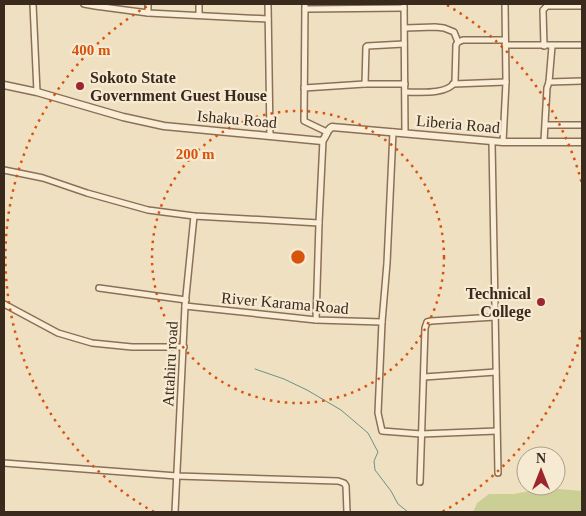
<svg xmlns="http://www.w3.org/2000/svg" width="586" height="516" font-family="'Times New Roman',serif">
	<style>
		.green { fill: #cccf95 }
		.lines { fill: none; stroke-linecap: round; stroke-linejoin: round }
		.stream { stroke: #6b9185; stroke-width: 1 }
		.minor-casing { stroke: #8b7058; stroke-width: 8 }
		.tertiary-casing { stroke: #8b7058; stroke-width: 9 }
		.minor { stroke: #faedd6; stroke-width: 5 }
		.tertiary { stroke: #faedd6; stroke-width: 6 }
		.ring { fill: none; stroke: #d7540e; stroke-width: 2.5; stroke-dasharray: 2.5 5 }
		.poi-dot { fill: #9d252d; stroke: #f7ead2; stroke-width: 2 }
		.labels { text-anchor: middle; dominant-baseline: central; stroke-width: 4.5; stroke-linejoin: round; paint-order: stroke }
		.poi-label { font-size: 16px; font-weight: bold; fill: #3a291d; stroke: #f7ead2; text-anchor: start }
		.street-label { font-size: 16px; fill: #3a291d; stroke: #f7ead2 }
		.centre { fill: #d7540e; stroke: #f7ead2; stroke-width: 2.5 }
		.ring-label { font-size: 15px; text-anchor: middle; font-weight: bold; fill: #d7540e; stroke: #f7ead2; stroke-width: 4.5; stroke-linejoin: round; paint-order: stroke }
	</style>
	<rect width="100%" height="100%" fill="#f0e0c2"/>
	<path class="green" d="M 559,489 L 582,491 L 582,512 L 473,512 L 477,503 L 489,494 L 514,494 L 534,490 Z"/>
	<g class="lines">
		<path class="stream" d="M 255,369 L 284,379 L 307,390 L 341,410 L 368,433 L 378,452 L 374,461 L 375,470 L 391,491 L 398,504 L 408,512"/>
		<g class="minor-casing">
			<g id="minor">
				<path d="M 33,4 L 37,92"/>
				<path d="M 84,4 L 95,6 L 148,13 L 268,19"/>
				<path d="M 199,4 L 199,15"/>
				<path d="M 268,4 L 270,136"/>
				<path d="M 305,4 L 304,121 L 327,132"/>
				<path d="M 404,4 L 405,133"/>
				<path d="M 305,9 L 404,8"/>
				<path d="M 148,13 L 148,4"/>
				<path d="M 405,28 L 435,27 L 444,28 L 454,32 L 458,42"/>
				<path d="M 505,45 L 582,45"/>
				<path d="M 544,46 L 543,10 L 547,6 L 582,6"/>
				<path d="M 549,82 L 582,81"/>
				<path d="M 365,84 L 366,47 L 367,46 L 404,44"/>
				<path d="M 453,84 L 506,82"/>
				<path d="M 304,88 L 365,84 L 405,84"/>
				<path d="M 405,92 C 419,92 447,95 455,82 L 456,45 L 458,42 L 463,40 L 505,40"/>
				<path d="M 546,125 L 582,125"/>
				<path d="M 393,132 L 387,263 L 382,322 L 378,413 L 382,431 L 421,434 L 497,431"/>
				<path d="M 544,141 L 547,88 L 549,82 L 552,46"/>
				<path d="M 492,142 L 498,473"/>
				<path d="M 503,142 L 506,82 L 505,4"/>
				<path d="M 4,170 L 43,178 L 87,193 L 148,210 L 194,216 L 319,223"/>
				<path d="M 99,288 L 186,300"/>
				<path d="M 4,304 L 58,333 L 92,343 L 132,347 L 184,347"/>
				<path d="M 185,306 L 316,320 L 382,322"/>
				<path d="M 316,320 L 319,223 L 323,140"/>
				<path d="M 424,377 L 496,372"/>
				<path d="M 4,463 L 177,476 L 338,481 L 344,483 L 346,486 L 347,512"/>
				<path d="M 420,482 L 425,328 L 427,322 L 431,321 L 495,317"/>
				<path d="M 175,512 L 185,306 L 194,216"/>
			</g>
		</g>
		<g class="tertiary-casing">
			<path id="tertiary" d="M 4,85 L 37,92 L 123,117 L 164,126 L 322,141 C 327,137 326,130 332,127 L 503,142 L 582,142"/>
		</g>
		<use href="#minor" class="minor"/>
		<use href="#tertiary" class="tertiary"/>
	</g>
	<g class="ring">
		<circle cx="298" cy="257" r="146"/>
		<path d="M582 330A293 293 0 0 1 442 512M154 512A293 293 0 0 1 149 5M447 5A293 293 0 0 1 582 184"/>
	</g>
	<g class="poi-dot">
		<circle cx="80" cy="86" r="5"/>
		<circle cx="541" cy="302" r="5"/>
	</g>
	<g class="labels">
		<g class="poi-label">
			<text x="90" y="77">Sokoto State<tspan x="90" dy="18">Government Guest House</tspan></text>
			<text x="531" y="293" text-anchor="end">Technical<tspan x="531" dy="18">College</tspan></text>
		</g>
		<g class="street-label">
			<text transform="translate(237 119) rotate(5)">Ishaku Road</text>
			<text transform="translate(458 124) rotate(5)">Liberia Road</text>
			<text transform="translate(285 303) rotate(5)">River Karama Road</text>
			<text transform="translate(170 364) rotate(-87)">Attahiru road</text>
		</g>
	</g>
	<circle cx="298" cy="257" r="8" class="centre"/>
	<g class="ring-label">
		<text x="91" y="55">400 m</text>
		<text x="195" y="159">200 m</text>
	</g>
	<rect width="586" height="516" fill="none" stroke="#3a291d" stroke-width="10"/>
	<g transform="translate(541 471)"><circle r="24" fill="#f7ead2" stroke="#ab9d8a"/>
	<path d="M0-4L9 19L0 12L-9 19Z" fill="#9d252d"/>
	<text y="-8" font-size="14" font-weight="bold" text-anchor="middle" fill="#3a291d">N</text>
	</g>
</svg>
